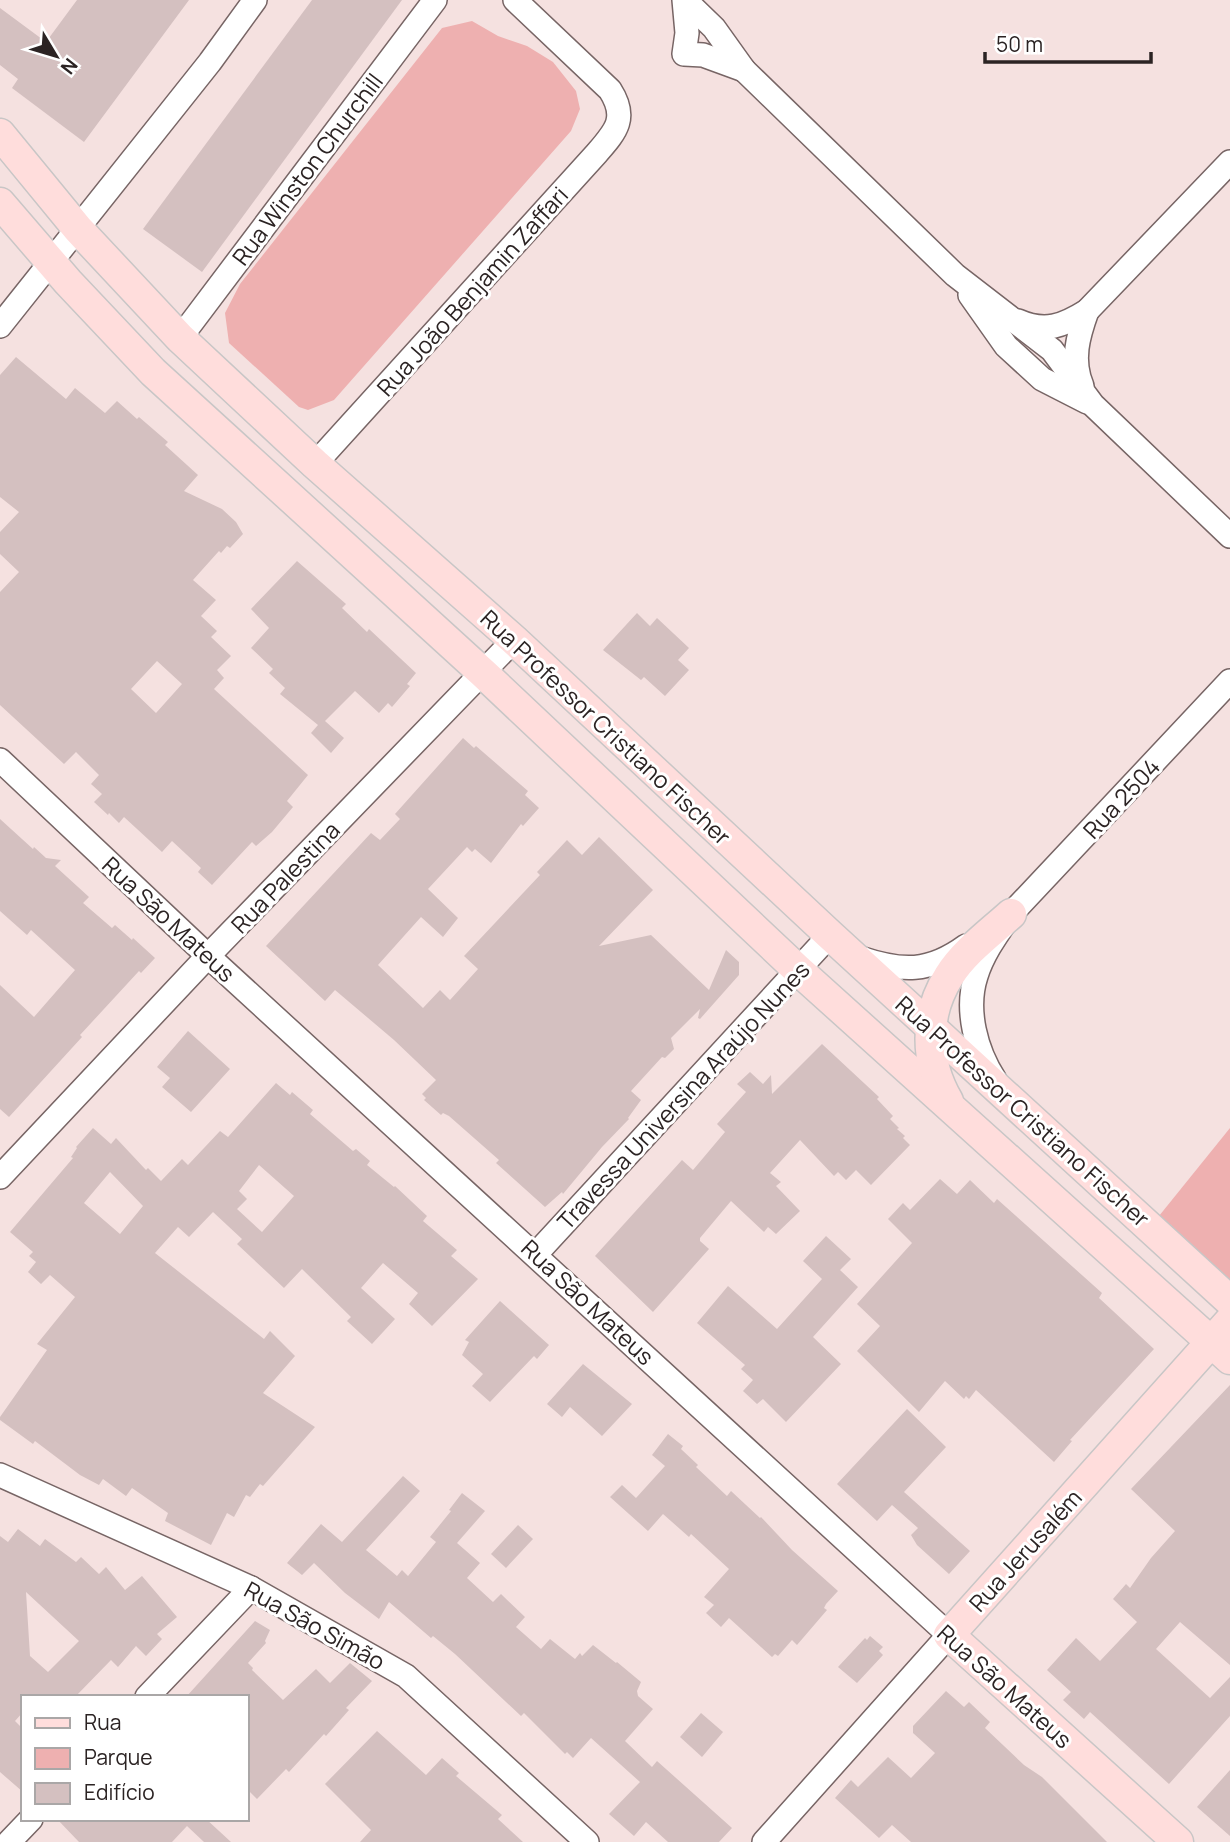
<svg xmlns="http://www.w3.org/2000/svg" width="1230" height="1842" font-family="Manrope,sans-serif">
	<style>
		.green { fill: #eeb0b0 }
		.building { fill: #d4c0c0; fill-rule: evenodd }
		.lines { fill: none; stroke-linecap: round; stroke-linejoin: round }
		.minor-casing { stroke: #776565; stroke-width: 26 }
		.major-casing { stroke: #c8c6c6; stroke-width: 33 }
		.minor { stroke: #fff; stroke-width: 23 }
		.major { stroke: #ffdddc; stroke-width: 30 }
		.labels { text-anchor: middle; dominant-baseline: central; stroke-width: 6; stroke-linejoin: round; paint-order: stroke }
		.street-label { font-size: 23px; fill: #2b2323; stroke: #fff }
	</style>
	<rect width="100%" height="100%" fill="#f5e1e0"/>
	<g class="green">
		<path d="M 472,21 L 498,36 L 527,46 L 553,62 L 576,91 L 580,109 L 571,131 L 334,400 L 308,410 L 299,407 L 229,343 L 225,313 L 240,284 L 442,28 Z"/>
		<path d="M 1230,1128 L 1230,1280 L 1159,1216 Z"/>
	</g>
	<g class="building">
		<path d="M 77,0 L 189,0 L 84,142 L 12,88 L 18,79 L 0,65 L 0,8 L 46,42 Z"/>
		<path d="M 312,0 L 402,0 L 202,272 L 143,229 Z"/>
		<path d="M 16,357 L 66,399 L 75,388 L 105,413 L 117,401 L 137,419 L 139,417 L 168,442 L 165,445 L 198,475 L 184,491 L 222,509 L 236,522 L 243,534 L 230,548 L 227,546 L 221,553 L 219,551 L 193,580 L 216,600 L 201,616 L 217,631 L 211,637 L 231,656 L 217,670 L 224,678 L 214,689 L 308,775 L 287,801 L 293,807 L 272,832 L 256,846 L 252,842 L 212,885 L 198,872 L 201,868 L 172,841 L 162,852 L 124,817 L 119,823 L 109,813 L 108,815 L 94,802 L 102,794 L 91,784 L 99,775 L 76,752 L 64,764 L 0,705 L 0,592 L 19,572 L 0,554 L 0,532 L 19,512 L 0,497 L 0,375 ZM 157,661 L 182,684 L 156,713 L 131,689 Z"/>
		<path d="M 297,561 L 346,604 L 342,608 L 367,632 L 369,629 L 416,673 L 407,684 L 410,686 L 392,707 L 388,703 L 379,713 L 355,691 L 325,721 L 344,738 L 331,753 L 311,733 L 318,725 L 280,694 L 285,688 L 269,673 L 273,669 L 251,648 L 269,628 L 251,609 Z"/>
		<path d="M 637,613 L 650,626 L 657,618 L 689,648 L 678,660 L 689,670 L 665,696 L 644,677 L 641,680 L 603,650 Z"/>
		<path d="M 463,738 L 474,748 L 476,746 L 528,791 L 525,795 L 539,808 L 523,826 L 521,824 L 491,863 L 475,849 L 472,852 L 467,847 L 428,889 L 458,918 L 443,937 L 421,917 L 378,965 L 423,1008 L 440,990 L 450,1000 L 478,969 L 464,956 L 540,875 L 537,872 L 567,840 L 582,855 L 599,837 L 653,890 L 599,946 L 651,935 L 709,990 L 726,950 L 739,962 L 739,975 L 700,1019 L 698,1018 L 700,1009 L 671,1038 L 674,1049 L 665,1058 L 662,1057 L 631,1091 L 641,1100 L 628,1118 L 629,1119 L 602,1147 L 563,1194 L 562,1192 L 545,1207 L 496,1163 L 499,1160 L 449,1116 L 443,1113 L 441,1115 L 424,1100 L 426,1098 L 422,1094 L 436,1080 L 394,1040 L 335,990 L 325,1001 L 266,946 L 371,833 L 380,840 L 400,819 L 395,814 Z"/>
		<path d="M 0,819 L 33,849 L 34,847 L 46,858 L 61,860 L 55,866 L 89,897 L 83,903 L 112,928 L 115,925 L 132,940 L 133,938 L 155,958 L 141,973 L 139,971 L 80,1035 L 82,1037 L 9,1117 L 0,1109 L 0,985 L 34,1017 L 75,970 L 31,930 L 27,935 L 0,911 Z"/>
		<path d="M 188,1031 L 230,1069 L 191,1112 L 162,1087 L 170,1078 L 157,1067 Z"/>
		<path d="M 822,1044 L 879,1097 L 877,1099 L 893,1116 L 890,1119 L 899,1128 L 897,1129 L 905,1136 L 903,1138 L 910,1145 L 871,1185 L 856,1170 L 846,1180 L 838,1172 L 834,1176 L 800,1140 L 770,1173 L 781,1182 L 776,1186 L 800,1211 L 776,1234 L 768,1227 L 764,1232 L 731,1201 L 700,1238 L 700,1241 L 709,1249 L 653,1312 L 595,1256 L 682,1160 L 693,1170 L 725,1132 L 717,1124 L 746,1092 L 737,1084 L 750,1072 L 763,1084 L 771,1075 L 772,1094 Z"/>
		<path d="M 276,1083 L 290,1095 L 292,1092 L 313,1110 L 310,1114 L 353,1151 L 356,1149 L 370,1161 L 367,1165 L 394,1187 L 395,1186 L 427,1216 L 423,1221 L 457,1250 L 451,1256 L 478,1279 L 432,1326 L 409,1304 L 418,1293 L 383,1263 L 361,1288 L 395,1319 L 372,1344 L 347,1321 L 351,1317 L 302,1269 L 284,1288 L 237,1244 L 242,1239 L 213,1212 L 189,1237 L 178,1227 L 155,1253 L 264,1339 L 270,1331 L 295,1356 L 263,1393 L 315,1427 L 263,1486 L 260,1484 L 250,1497 L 246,1495 L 234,1517 L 227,1513 L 211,1545 L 165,1521 L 168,1513 L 132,1488 L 126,1496 L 103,1479 L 99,1485 L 80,1475 L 35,1441 L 33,1444 L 0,1420 L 0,1417 L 47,1350 L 37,1344 L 75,1297 L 50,1275 L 41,1284 L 28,1272 L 36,1262 L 29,1256 L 33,1252 L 10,1232 L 73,1158 L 71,1157 L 77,1148 L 76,1147 L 93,1128 L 111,1144 L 116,1138 L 146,1170 L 148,1168 L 161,1181 L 182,1159 L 188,1165 L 220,1131 L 228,1137 ZM 259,1165 L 294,1196 L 262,1232 L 237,1209 L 247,1199 L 239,1191 ZM 110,1172 L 143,1206 L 120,1234 L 84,1203 Z"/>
		<path d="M 940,1179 L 957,1194 L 970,1180 L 994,1203 L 997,1199 L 1102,1293 L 1099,1298 L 1154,1349 L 1070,1440 L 1072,1441 L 1054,1462 L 976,1390 L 969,1399 L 966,1396 L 964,1399 L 945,1381 L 919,1412 L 857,1351 L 880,1326 L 857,1304 L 912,1243 L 888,1219 L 903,1203 L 910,1210 Z"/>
		<path d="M 826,1236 L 851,1259 L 840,1270 L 858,1287 L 813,1337 L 841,1364 L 786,1422 L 763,1399 L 757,1404 L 743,1391 L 753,1380 L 741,1369 L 745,1365 L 697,1323 L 728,1286 L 777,1329 L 822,1279 L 803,1261 Z"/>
		<path d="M 500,1301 L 549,1345 L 537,1359 L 534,1356 L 490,1402 L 472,1386 L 483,1374 L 462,1355 L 469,1342 L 465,1340 Z"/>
		<path d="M 583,1364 L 632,1404 L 602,1436 L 570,1407 L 562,1417 L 547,1404 Z"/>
		<path d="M 1230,1385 L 1230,1665 L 1180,1622 L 1156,1649 L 1210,1698 L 1230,1677 L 1230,1716 L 1169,1784 L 1090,1712 L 1084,1719 L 1063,1700 L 1071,1692 L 1047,1670 L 1076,1638 L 1100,1661 L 1137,1622 L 1113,1599 L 1126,1584 L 1130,1588 L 1151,1558 L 1175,1531 L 1131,1489 Z"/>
		<path d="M 907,1409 L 946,1447 L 904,1492 L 970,1551 L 949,1574 L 917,1545 L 911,1535 L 918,1528 L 892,1505 L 877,1521 L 837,1484 Z"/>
		<path d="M 668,1434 L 683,1446 L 681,1449 L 698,1465 L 696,1467 L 727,1496 L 731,1491 L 760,1518 L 761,1517 L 792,1550 L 838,1591 L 826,1604 L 824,1608 L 827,1610 L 797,1645 L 792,1640 L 778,1656 L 775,1654 L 772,1657 L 729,1618 L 721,1627 L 706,1613 L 714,1605 L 704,1597 L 729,1569 L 691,1534 L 689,1537 L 663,1514 L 648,1531 L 610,1497 L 622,1485 L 636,1498 L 665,1466 L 652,1455 Z"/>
		<path d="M 403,1476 L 420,1491 L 366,1550 L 397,1576 L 402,1570 L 408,1576 L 436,1542 L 430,1537 L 451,1511 L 449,1510 L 462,1493 L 485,1511 L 457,1543 L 480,1563 L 467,1578 L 493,1602 L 501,1594 L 525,1617 L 516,1627 L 541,1649 L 550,1639 L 575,1659 L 580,1653 L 582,1656 L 593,1645 L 616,1663 L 617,1662 L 641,1682 L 637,1691 L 638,1696 L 653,1709 L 625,1741 L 652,1767 L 657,1761 L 732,1828 L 719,1842 L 668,1842 L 646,1822 L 634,1836 L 609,1814 L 640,1782 L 591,1738 L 573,1758 L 567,1752 L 565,1754 L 524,1713 L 521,1716 L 455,1654 L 433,1636 L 431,1638 L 389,1602 L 379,1619 L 345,1593 L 314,1563 L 302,1575 L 287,1563 L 321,1524 L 342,1542 Z"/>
		<path d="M 518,1525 L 533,1539 L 506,1568 L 491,1554 Z"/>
		<path d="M 18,1529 L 40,1546 L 45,1539 L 76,1562 L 81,1557 L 99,1574 L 106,1567 L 125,1590 L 142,1576 L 177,1617 L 157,1634 L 162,1639 L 146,1656 L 136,1646 L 118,1667 L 111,1660 L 75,1697 L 23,1697 L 23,1712 L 15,1721 L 23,1729 L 23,1792 L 0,1772 L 0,1536 L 8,1542 ZM 26,1592 L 79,1641 L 48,1672 L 30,1656 Z"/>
		<path d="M 255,1621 L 270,1630 L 265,1641 L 266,1643 L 248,1663 L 253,1668 L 252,1670 L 283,1700 L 316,1669 L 330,1683 L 350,1663 L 372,1681 L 346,1708 L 349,1710 L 326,1736 L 324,1734 L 289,1772 L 286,1769 L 257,1799 L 247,1789 L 247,1697 L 186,1697 Z"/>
		<path d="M 870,1636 L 883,1647 L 879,1651 L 883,1655 L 857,1683 L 838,1667 L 865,1638 L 867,1640 Z"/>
		<path d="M 946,1691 L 964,1707 L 969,1702 L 990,1722 L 985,1728 L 1024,1765 L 1042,1777 L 1107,1842 L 911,1842 L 892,1825 L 879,1838 L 835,1798 L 851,1780 L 858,1787 L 888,1757 L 911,1778 L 935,1753 L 913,1733 L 913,1726 Z"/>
		<path d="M 701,1713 L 723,1732 L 702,1757 L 680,1737 Z"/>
		<path d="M 377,1731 L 426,1775 L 442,1758 L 459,1773 L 456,1776 L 502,1815 L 498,1819 L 523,1842 L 360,1842 L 371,1830 L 325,1784 Z"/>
		<path d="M 1230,1770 L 1230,1836 L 1197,1807 Z"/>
		<path d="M 57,1819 L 206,1819 L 231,1842 L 204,1842 L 187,1826 L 172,1842 L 79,1842 Z"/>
	</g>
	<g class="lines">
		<g class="minor-casing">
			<g id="minor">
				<path d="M 684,0 L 687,33 L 684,54 L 703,55 L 744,70"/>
				<path d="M 685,0 L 714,28 L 744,70 L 955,275 L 1052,350 L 1093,405 L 1230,536"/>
				<path d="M 970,295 L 1006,346 L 1042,379 L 1087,402"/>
				<path d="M 1018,321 C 1045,333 1063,326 1087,311 L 1230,162"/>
				<path d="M 0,326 L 210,62 L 255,0"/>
				<path d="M 180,338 L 435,0"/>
				<path d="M 1082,386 C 1071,360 1078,336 1087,311"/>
				<path d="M 315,464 L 597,153 C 616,131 628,118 610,90 L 515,0"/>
				<path d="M 0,760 L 208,956 L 949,1635 L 764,1842"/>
				<path d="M 860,958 C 902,972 929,973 966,946"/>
				<path d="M 995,1080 C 976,1051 965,1010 976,976 C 983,953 998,933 1011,914 L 1230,681"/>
				<path d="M 0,1177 L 208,956 L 514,640"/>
				<path d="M 536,1254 L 830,935"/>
				<path d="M 0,1475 L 251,1588 L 406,1676 L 587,1842"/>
				<path d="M 147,1697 L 251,1588"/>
				<path d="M 9,1842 L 31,1819"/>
			</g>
		</g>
		<g class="major-casing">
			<g id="major">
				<path d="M 0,134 L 78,229 L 180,338 L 315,464 L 514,640 L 830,935 L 1230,1301"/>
				<path d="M 0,203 L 68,282 L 153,372 L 483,673 L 798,970 L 1230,1359"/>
				<path d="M 948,1101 C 925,1062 924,1015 949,976 C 964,952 990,933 1011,914"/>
				<path d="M 1178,1842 L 949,1635 L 1230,1321"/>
			</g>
		</g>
		<use href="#minor" class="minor"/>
		<use href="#major" class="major"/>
	</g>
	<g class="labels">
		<g class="street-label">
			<text transform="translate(307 169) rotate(-53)">Rua Winston Churchill</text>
			<text transform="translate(472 291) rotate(-48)">Rua João Benjamin Zaffari</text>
			<text transform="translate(606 727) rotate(43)">Rua Professor Cristiano Fischer</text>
			<text transform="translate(1121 798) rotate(-47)">Rua 2504</text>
			<text transform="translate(285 877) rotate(-46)">Rua Palestina</text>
			<text transform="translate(169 919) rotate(43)">Rua São Mateus</text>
			<text transform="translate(683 1095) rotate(-47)">Travessa Universina Araújo Nunes</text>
			<text transform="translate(1023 1111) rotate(42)">Rua Professor Cristiano Fischer</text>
			<text transform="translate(588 1302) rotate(43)">Rua São Mateus</text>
			<text transform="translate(1025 1550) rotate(-48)">Rua Jerusalém</text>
			<text transform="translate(315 1625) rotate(29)">Rua São Simão</text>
			<text transform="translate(1005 1686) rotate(42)">Rua São Mateus</text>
		</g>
	</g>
	<rect x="21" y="1695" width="228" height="126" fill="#ffffff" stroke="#aaa7a7" stroke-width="2"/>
	<rect x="35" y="1718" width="35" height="10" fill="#ffdddc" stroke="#aaa7a7" stroke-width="2"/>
	<text x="84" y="1730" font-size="21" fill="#2b2323">Rua</text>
	<rect x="35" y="1748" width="35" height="21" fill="#eeb0b0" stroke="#aaa7a7" stroke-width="2"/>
	<text x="84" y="1765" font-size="21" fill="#2b2323">Parque</text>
	<rect x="35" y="1783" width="35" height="21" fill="#d4c0c0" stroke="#aaa7a7" stroke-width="2"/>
	<text x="84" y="1800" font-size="21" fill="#2b2323">Edifício</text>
	<g transform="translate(56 56) rotate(128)" stroke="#ffffff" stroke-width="5" paint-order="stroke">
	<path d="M0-5L12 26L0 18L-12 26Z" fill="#2b2323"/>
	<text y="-10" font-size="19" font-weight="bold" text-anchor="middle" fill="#2b2323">N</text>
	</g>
	<path d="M985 52v10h166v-10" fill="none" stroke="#2b2323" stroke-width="3.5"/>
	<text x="996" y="52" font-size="21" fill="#2b2323" stroke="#ffffff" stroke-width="5" paint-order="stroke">50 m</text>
</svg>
